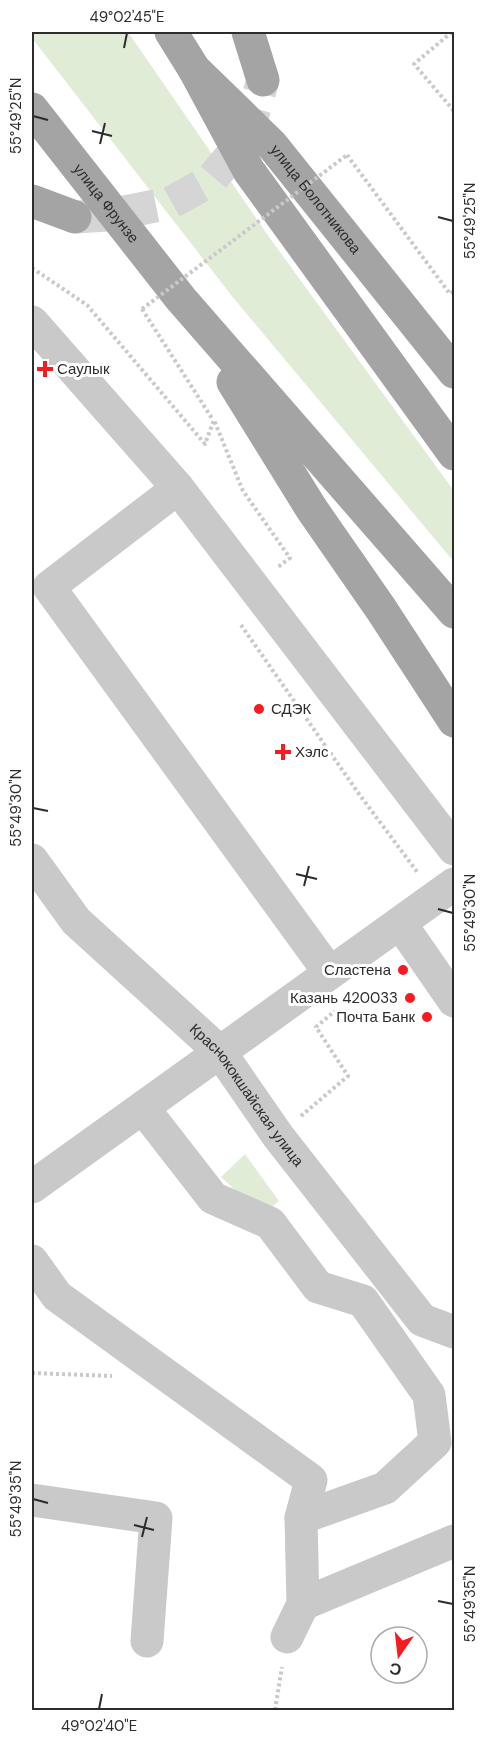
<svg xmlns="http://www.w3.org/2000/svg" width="486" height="1742" font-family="'DM Sans',sans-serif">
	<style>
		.green { fill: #e1ecd7 }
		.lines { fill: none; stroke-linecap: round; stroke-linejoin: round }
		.major-tunnel { stroke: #d5d5d5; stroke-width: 33; stroke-dasharray: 33 16; stroke-linecap: butt }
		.path { stroke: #c9c9c9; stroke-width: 4; stroke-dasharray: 3 3; stroke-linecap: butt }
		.minor { stroke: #c9c9c9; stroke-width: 33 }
		.major { stroke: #a4a4a4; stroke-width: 33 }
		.path-bridge { stroke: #c9c9c9; stroke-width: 4; stroke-dasharray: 3 3; stroke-linecap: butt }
		.ticks { fill: none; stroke: #2c2c2c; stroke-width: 2 }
		.poi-dot { fill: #f61b23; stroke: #fff; stroke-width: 2 }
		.labels { text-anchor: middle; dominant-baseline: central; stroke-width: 6; stroke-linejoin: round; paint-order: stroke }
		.street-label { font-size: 15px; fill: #2c2c2c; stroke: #fff }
		.poi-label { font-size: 15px; fill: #2c2c2c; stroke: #fff; text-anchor: start }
		.neatline { fill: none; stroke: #2c2c2c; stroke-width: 2 }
		.ticks-label { font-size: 15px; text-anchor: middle; fill: #2c2c2c }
	</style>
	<rect width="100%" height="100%" fill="#fff"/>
	<g class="green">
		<path d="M 32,32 L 128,32 L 269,237 L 454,491 L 454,562 L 231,295 L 32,38 Z"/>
		<path d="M 245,1154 L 279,1201 L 262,1215 L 221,1177 Z"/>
	</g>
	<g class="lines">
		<path class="major-tunnel" d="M 75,217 L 110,215 L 170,203 L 210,181 L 246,138 L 263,80"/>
		<g class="path">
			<path d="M 452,32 L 414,64 L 454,111"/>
			<path d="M 347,155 L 450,294 L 454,291"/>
			<path d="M 32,268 L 87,305 L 205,444 L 214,420 L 243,491 L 290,558 L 278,567"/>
			<path d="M 142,309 L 213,420"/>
			<path d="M 241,625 L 359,794 L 418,873"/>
			<path d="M 301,1116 L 348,1076 L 316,1027 L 335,1011"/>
			<path d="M 32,1373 L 112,1376"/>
			<path d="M 275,1710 L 282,1667"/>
		</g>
		<g class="minor">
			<path d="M 32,322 L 178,488 L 454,849"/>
			<path d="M 178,488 L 49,587 L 329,972"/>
			<path id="s1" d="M 32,860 L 76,921 L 220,1052 L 278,1136 L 422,1320 L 454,1332"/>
			<path d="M 400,923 L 454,1001"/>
			<path d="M 143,1108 L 213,1198 L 270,1223 L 318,1287 L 363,1301 L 429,1395 L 435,1442 L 385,1488 L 301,1518"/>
			<path d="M 32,1187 L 454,884"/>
			<path d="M 32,1261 L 57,1296 L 311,1480 L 301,1518 L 303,1604 L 287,1637"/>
			<path d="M 32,1500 L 156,1518 L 147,1641"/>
			<path d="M 303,1604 L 454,1541"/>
		</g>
		<g class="major">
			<path id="s2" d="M 171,32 L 194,69 L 272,145 L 454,372"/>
			<path d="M 248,32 L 263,80"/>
			<path d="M 194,69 L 249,171 L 454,454"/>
			<path id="s3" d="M 32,109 L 181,299 L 454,612"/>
			<path d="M 32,201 L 75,217"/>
			<path d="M 233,382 L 311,508 L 381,609 L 454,721"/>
		</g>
		<path class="path-bridge" d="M 142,309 L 347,155"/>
	</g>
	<path class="ticks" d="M 124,48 L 127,33M 33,116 L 48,120M 92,131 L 112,136M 100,144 L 105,123M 438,217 L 453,221M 33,808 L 48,811M 296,874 L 317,879M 304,886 L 309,866M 438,909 L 453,913M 33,1499 L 48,1503M 134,1525 L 154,1530M 142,1537 L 147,1517M 438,1601 L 453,1604M 99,1709 L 102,1694"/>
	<g class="poi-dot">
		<path d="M42 360h6v6h6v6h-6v6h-6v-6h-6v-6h6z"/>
		<circle cx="259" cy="709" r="6"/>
		<path d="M280 743h6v6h6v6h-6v6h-6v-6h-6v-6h6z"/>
		<circle cx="403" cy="970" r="6"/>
		<circle cx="410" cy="998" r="6"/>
		<circle cx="427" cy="1017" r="6"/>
	</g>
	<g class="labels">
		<g class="street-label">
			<text stroke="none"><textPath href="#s2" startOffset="222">улица Болотникова</textPath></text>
			<text stroke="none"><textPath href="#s3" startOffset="120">улица Фрунзе</textPath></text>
			<text stroke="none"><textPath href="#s1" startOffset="320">Краснококшайская улица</textPath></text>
		</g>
		<g class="poi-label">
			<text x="57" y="369">Саулык</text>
			<text x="271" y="709">СДЭК</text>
			<text x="295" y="752">Хэлс</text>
			<text x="391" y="970" text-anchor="end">Сластена</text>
			<text x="398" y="998" text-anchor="end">Казань 420033</text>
			<text x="415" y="1017" text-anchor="end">Почта Банк</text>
		</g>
	</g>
	<rect width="486" height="1742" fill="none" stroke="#ffffff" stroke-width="66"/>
	<g transform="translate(399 1655) rotate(194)"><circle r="28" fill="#ffffff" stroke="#ababab" stroke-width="1.5"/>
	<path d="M0-4.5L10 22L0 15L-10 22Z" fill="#f61b23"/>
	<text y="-9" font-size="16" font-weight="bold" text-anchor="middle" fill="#2c2c2c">С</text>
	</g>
	<rect x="33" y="33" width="420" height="1676" class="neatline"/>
	<g class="ticks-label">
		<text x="127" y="22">49°02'45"E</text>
		<text transform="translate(16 116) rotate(-90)" y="5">55°49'25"N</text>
		<text transform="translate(470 221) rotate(-90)" y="5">55°49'25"N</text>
		<text transform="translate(16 808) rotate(-90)" y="5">55°49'30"N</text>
		<text transform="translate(470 913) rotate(-90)" y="5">55°49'30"N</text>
		<text transform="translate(16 1499) rotate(-90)" y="5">55°49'35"N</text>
		<text transform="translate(470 1604) rotate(-90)" y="5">55°49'35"N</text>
		<text x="99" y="1731">49°02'40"E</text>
	</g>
</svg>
